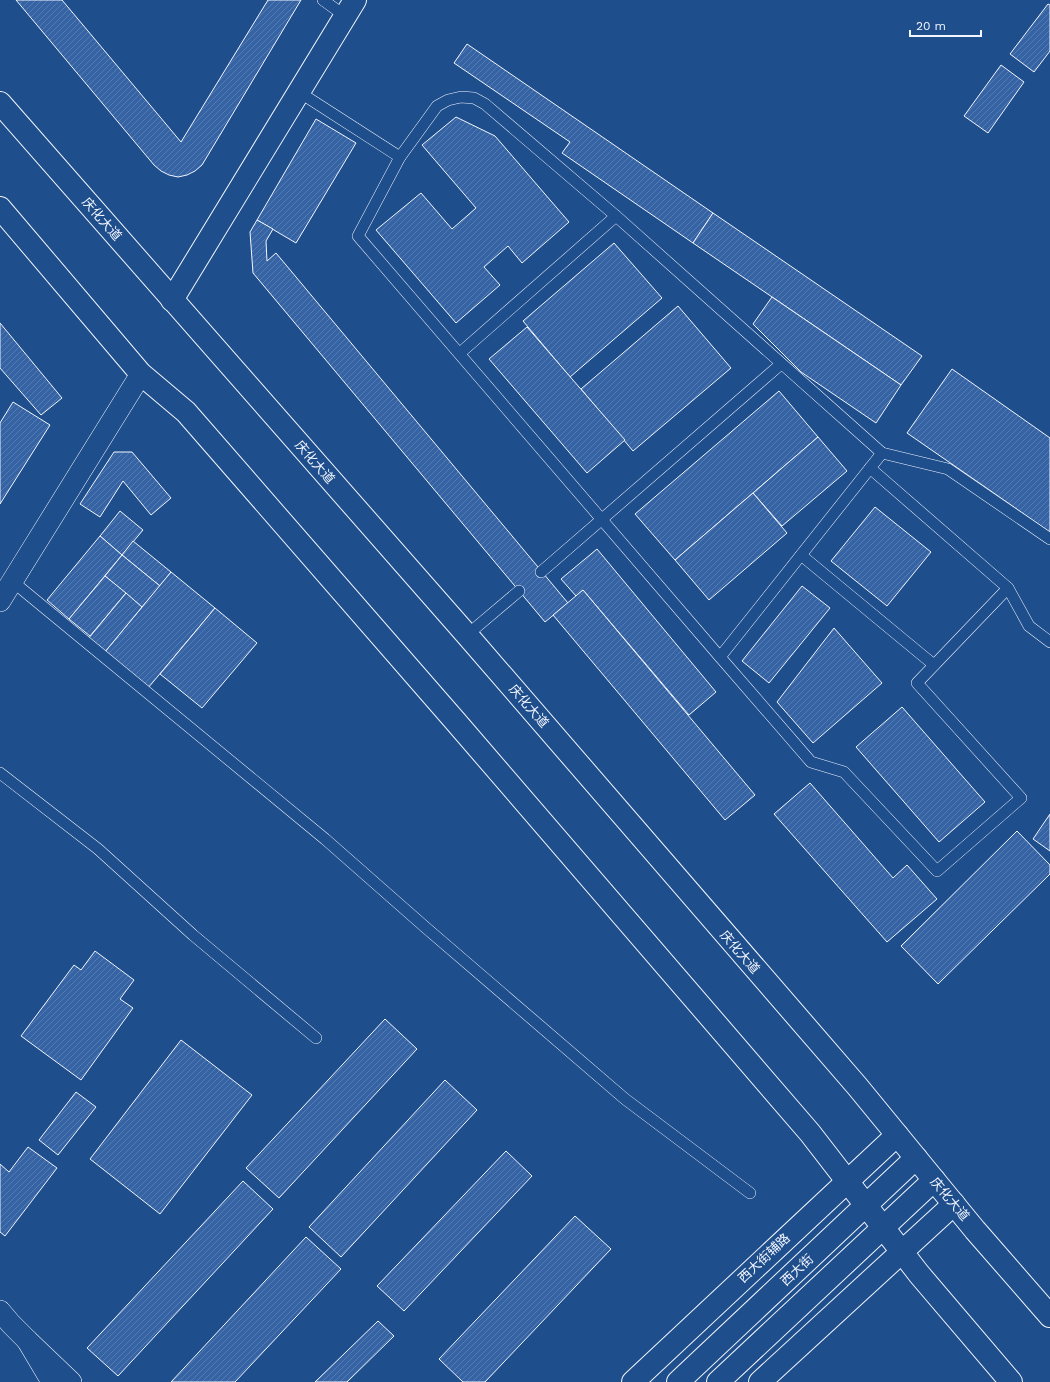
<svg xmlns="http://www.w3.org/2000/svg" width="1050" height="1382" font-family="'Work Sans','Noto Sans SC',sans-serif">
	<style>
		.building { fill: url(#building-hatch); stroke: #f2f6ff }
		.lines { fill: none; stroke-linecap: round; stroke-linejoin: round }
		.lane-casing { stroke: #f2f6ff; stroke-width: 12 }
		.street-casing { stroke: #f2f6ff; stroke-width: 22 }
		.secondary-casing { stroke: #f2f6ff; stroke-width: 24 }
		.highway-casing { stroke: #f2f6ff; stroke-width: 24 }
		.lane { stroke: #1f4e8c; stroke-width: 11 }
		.street { stroke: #1f4e8c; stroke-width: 21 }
		.secondary { stroke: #1f4e8c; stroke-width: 22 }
		.highway { stroke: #1f4e8c; stroke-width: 22 }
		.labels { text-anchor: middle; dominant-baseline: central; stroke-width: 3; stroke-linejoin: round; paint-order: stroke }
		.street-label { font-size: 13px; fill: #f2f6ff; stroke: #1f4e8c }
	</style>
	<defs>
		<pattern id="building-hatch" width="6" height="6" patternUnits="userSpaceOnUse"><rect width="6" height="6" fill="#3563a3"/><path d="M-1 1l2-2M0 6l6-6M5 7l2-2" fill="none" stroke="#537ab1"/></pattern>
	</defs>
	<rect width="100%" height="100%" fill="#1f4e8c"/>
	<g class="building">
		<path d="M 16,0 L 62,0 L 181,142 L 268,0 L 301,0 L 202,165 L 195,171 L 187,175 L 178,177 L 169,175 L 161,171 L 154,165 Z"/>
		<path d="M 1048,4 L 1050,5 L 1050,51 L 1034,72 L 1010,54 Z"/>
		<path d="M 467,44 L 713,213 L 693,243 L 562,153 L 570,142 L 454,63 Z"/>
		<path d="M 1001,65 L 1024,82 L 988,133 L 964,116 Z"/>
		<path d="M 456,117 L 495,136 L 569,222 L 522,263 L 508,246 L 484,267 L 500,285 L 456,323 L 376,230 L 421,193 L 452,229 L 476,208 L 422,145 Z"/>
		<path d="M 316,119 L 356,143 L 296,243 L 257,220 Z"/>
		<path d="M 713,213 L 922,356 L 901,385 L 693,243 Z"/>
		<path d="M 257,220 L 273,229 L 266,241 L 267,261 L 276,253 L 568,603 L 545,622 L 253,273 L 250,232 Z"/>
		<path d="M 614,243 L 662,298 L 570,377 L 523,321 Z"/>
		<path d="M 772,297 L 901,385 L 876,423 L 801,372 L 753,324 Z"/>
		<path d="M 678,306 L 731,368 L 633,451 L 581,389 Z"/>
		<path d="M 0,323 L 62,398 L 41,415 L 0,368 Z"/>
		<path d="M 527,327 L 625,440 L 587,473 L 489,359 Z"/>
		<path d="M 952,369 L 1050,438 L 1050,532 L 907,433 Z"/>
		<path d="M 779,391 L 818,437 L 675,560 L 635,514 Z"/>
		<path d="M 13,402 L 50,425 L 0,504 L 0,423 Z"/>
		<path d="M 818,437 L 847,471 L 782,526 L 753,493 Z"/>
		<path d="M 114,452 L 132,452 L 171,498 L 151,515 L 123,481 L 100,517 L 80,504 Z"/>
		<path d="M 753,493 L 787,533 L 709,600 L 675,560 Z"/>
		<path d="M 875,507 L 931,552 L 887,606 L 831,561 Z"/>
		<path d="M 120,511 L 143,530 L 122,555 L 100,536 Z"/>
		<path d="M 100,536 L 122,555 L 69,619 L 47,600 Z"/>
		<path d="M 133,541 L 171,572 L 160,586 L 122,555 Z"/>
		<path d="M 597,549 L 716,692 L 689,715 L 583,590 L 576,596 L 561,579 Z"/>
		<path d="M 122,555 L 160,586 L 142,607 L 105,576 Z"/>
		<path d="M 171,572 L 215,608 L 148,688 L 104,653 Z"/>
		<path d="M 105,576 L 126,593 L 90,636 L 69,619 Z"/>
		<path d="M 802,586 L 830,608 L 769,683 L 742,661 Z"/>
		<path d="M 583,590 L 755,795 L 725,820 L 553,615 Z"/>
		<path d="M 126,593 L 142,607 L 104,653 L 88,639 Z"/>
		<path d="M 215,608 L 257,643 L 202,708 L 160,674 Z"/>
		<path d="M 834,628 L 882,683 L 813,743 L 777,702 Z"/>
		<path d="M 902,707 L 985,802 L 939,842 L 856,747 Z"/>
		<path d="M 810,783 L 893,878 L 907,865 L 937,899 L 887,942 L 774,814 Z"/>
		<path d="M 1050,814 L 1050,851 L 1033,839 Z"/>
		<path d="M 1017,831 L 1050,865 L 1050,874 L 938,984 L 901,946 Z"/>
		<path d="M 95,951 L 134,980 L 120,999 L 133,1008 L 81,1080 L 21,1036 L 74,965 L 81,970 Z"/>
		<path d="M 385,1019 L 417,1049 L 279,1198 L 246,1168 Z"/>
		<path d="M 181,1040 L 252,1095 L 160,1214 L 90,1159 Z"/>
		<path d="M 445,1080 L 477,1110 L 341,1257 L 309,1227 Z"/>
		<path d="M 76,1092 L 96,1107 L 58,1155 L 39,1140 Z"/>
		<path d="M 28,1147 L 57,1168 L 5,1236 L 0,1232 L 0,1164 L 9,1172 Z"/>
		<path d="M 506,1151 L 532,1176 L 404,1311 L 377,1286 Z"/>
		<path d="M 243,1181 L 273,1209 L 118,1376 L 87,1348 Z"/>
		<path d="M 575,1216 L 611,1249 L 485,1382 L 463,1382 L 439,1359 Z"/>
		<path d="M 306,1237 L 341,1269 L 235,1382 L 171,1382 Z"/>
		<path d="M 378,1321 L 394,1336 L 347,1382 L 315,1382 Z"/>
	</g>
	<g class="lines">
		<g class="lane-casing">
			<g id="lane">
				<path d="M 323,0 L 345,16"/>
				<path d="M 299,92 L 400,157 L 358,236 L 720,657 L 882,453"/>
				<path d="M 400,157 L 437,106 L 448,100 L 461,97 L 474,98 L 485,104 L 616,216 L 882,453 L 948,469 L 1050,539"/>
				<path d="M 460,353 L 616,216"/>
				<path d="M 870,468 L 1008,588 L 1029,626 L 1050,642"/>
				<path d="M 801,555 L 934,665"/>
				<path d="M 541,572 L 781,364"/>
				<path d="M 12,581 L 325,839 L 425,927 L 625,1099 L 750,1193"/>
				<path d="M 467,635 L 519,591"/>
				<path d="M 720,657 L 811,762 L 844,772 L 937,871 L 1021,798 L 917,683 L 1008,588"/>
				<path d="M 0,773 L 98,849 L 193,935 L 316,1038"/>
			</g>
		</g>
		<g class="street-casing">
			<g id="street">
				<path d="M 0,601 L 141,374"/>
				<path d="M 0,1311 L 11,1324 L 27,1340"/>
				<path d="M 52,1382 L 27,1340 L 71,1382"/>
			</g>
		</g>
		<g class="secondary-casing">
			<g id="secondary">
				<path d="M 172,300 L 355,0"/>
				<path d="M 633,1382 L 897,1135"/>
				<path d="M 678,1382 L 916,1158"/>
				<path d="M 718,1382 L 934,1180"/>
				<path d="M 760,1382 L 954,1204"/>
			</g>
		</g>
		<g class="highway-casing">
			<g id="highway">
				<path d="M 0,103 L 467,635 L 857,1086 L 975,1230 L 1050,1316"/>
				<path d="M 0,208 L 141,374 L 186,412 L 456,722 L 810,1133 L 919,1274 L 1011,1382"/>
			</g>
		</g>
		<use href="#lane" class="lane"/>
		<use href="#street" class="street"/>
		<use href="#secondary" class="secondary"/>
		<use href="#highway" class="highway"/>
	</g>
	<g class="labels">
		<g class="street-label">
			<text transform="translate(102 219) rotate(49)">庆化大道</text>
			<text transform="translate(315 462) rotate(49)">庆化大道</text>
			<text transform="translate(529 706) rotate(49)">庆化大道</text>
			<text transform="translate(740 952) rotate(49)">庆化大道</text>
			<text transform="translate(950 1199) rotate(50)">庆化大道</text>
			<text transform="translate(764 1258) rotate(-43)">西大街辅路</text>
			<text transform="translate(797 1270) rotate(-43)">西大街</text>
		</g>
	</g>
	<path d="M910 30v6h71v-6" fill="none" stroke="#f2f6ff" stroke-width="2"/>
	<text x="916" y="30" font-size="12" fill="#f2f6ff" stroke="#1f4e8c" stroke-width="3" paint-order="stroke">20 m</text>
</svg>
